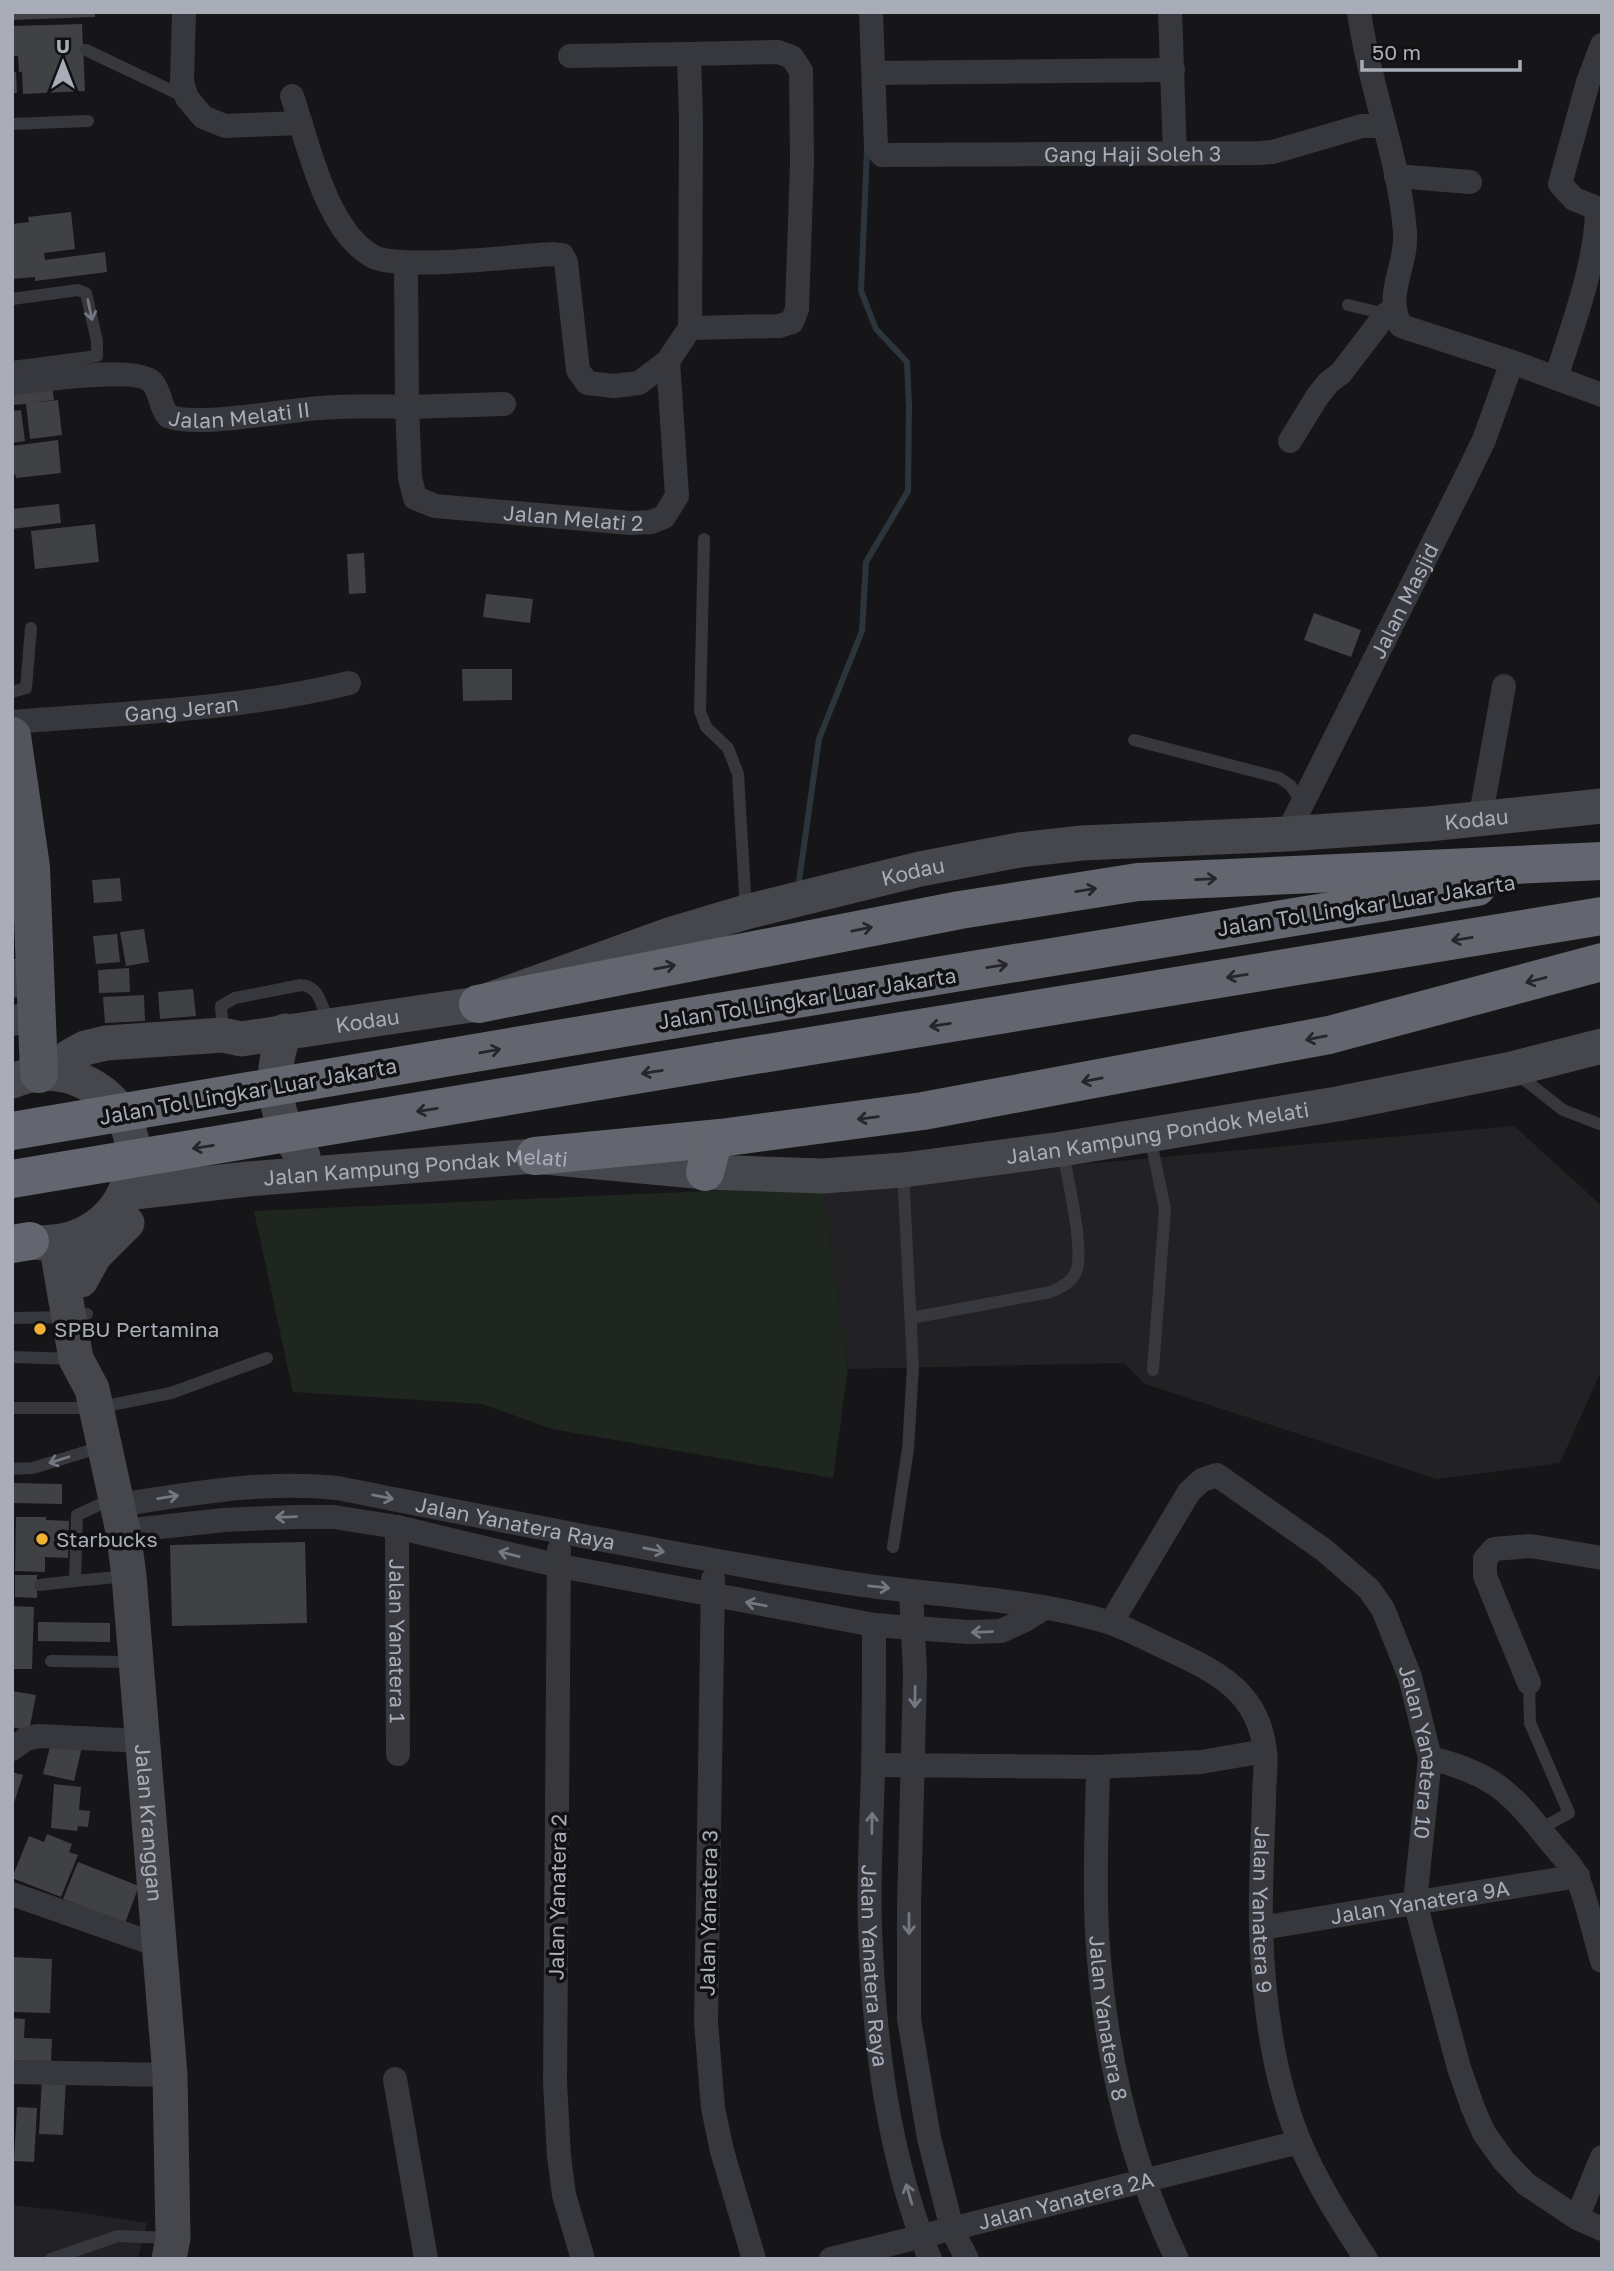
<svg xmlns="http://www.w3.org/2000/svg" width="1614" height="2271" font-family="'Golos Text',sans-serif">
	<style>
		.built { fill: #222225 }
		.green { fill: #1e261f }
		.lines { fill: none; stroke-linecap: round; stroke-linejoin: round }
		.stream { stroke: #2c353c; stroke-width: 6 }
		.building { fill: #404145 }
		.lane { stroke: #37383d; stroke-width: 12 }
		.street { stroke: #37383d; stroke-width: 24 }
		.secondary { stroke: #45474d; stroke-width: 35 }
		.primary { stroke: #53555c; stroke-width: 38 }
		.highway { stroke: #63666e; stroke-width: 38 }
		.highway-bridge { stroke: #63666e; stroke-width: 38 }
		.oneway { stroke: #757881 }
		.oneway2 { stroke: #26262a }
		.poi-dot { fill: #f2b134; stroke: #111113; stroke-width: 2.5 }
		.labels { text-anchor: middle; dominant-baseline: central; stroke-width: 7; stroke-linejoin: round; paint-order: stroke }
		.street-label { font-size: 21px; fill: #a8adb8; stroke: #111113 }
		.poi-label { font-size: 21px; fill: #a8adb8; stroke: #111113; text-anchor: start }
	</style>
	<rect width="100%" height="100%" fill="#161618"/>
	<g class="built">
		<path d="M 1514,1126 L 1602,1206 L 1602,1369 L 1560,1463 L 1437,1479 L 1145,1384 L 1124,1363 L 848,1369 L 823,1187 Z"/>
		<path d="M 12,2205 L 75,2212 L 147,2223 L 138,2259 L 12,2259 Z"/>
	</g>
	<path class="green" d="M 823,1186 L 848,1369 L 833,1478 L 552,1429 L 482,1404 L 293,1392 L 254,1211 Z"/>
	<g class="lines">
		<path class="stream" d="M 799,881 L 819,739 L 862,631 L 866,562 L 908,491 L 909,406 L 907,362 L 876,329 L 861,291 L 867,149"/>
	</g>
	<g class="building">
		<path d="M 12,12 L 95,12 L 95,17 L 12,20 Z"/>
		<path d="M 82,24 L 85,91 L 23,94 L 22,72 L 19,72 L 18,56 L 12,56 L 12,26 Z"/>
		<path d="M 16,72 L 17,93 L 12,93 L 12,73 Z"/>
		<path d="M 71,212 L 75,249 L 44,253 L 45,260 L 105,252 L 107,272 L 35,281 L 35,277 L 12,279 L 12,224 L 29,222 L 28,217 Z"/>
		<path d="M 52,385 L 54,400 L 28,403 L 58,400 L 62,435 L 30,439 L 26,404 L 12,405 L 12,389 Z"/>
		<path d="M 21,410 L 25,441 L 12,443 L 12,411 Z"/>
		<path d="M 58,440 L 61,473 L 16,478 L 15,474 L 12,474 L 12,446 Z"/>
		<path d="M 59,504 L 61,523 L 12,529 L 12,509 Z"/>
		<path d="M 95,524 L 99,562 L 35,569 L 31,531 Z"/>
		<path d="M 364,553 L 366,593 L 349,594 L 347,554 Z"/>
		<path d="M 486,594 L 533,599 L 530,623 L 483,617 Z"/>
		<path d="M 1314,613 L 1361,630 L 1351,657 L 1304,640 Z"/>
		<path d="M 462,669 L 512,669 L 512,700 L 463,701 Z"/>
		<path d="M 120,878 L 122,901 L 94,903 L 92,880 Z"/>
		<path d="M 144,929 L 149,962 L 126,966 L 120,932 Z"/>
		<path d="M 117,934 L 120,962 L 96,964 L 93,936 Z"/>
		<path d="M 12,959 L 16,959 L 20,997 L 12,998 Z"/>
		<path d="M 129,968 L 130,992 L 99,993 L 98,970 Z"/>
		<path d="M 193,989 L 196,1016 L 160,1019 L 158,992 Z"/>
		<path d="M 144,995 L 145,1021 L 105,1023 L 103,997 Z"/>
		<path d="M 25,1003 L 28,1034 L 12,1036 L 12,1005 Z"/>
		<path d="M 12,1483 L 62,1484 L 62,1504 L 12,1503 Z"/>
		<path d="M 16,1517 L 46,1517 L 46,1520 L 69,1521 L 68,1558 L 45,1557 L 45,1572 L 15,1571 Z"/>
		<path d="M 305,1542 L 307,1623 L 172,1626 L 170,1545 Z"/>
		<path d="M 15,1575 L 37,1575 L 37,1598 L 15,1597 Z"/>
		<path d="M 12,1606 L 34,1607 L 32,1669 L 12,1669 Z"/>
		<path d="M 38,1622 L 110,1623 L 110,1642 L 38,1641 Z"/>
		<path d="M 12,1691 L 36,1695 L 29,1731 L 12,1727 Z"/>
		<path d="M 52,1739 L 82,1747 L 74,1781 L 43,1774 Z"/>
		<path d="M 12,1772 L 23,1775 L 13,1806 L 12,1806 Z"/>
		<path d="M 54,1784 L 81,1787 L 79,1810 L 90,1811 L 88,1827 L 78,1826 L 77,1831 L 51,1828 Z"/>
		<path d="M 47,1834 L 72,1844 L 69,1852 L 78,1855 L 61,1897 L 12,1878 L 29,1836 L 44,1842 Z"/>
		<path d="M 78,1862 L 139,1886 L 125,1923 L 63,1899 Z"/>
		<path d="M 12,1957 L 52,1959 L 50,2013 L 12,2012 Z"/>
		<path d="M 12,2018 L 25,2019 L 24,2038 L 52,2039 L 51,2062 L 12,2060 Z"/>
		<path d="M 42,2078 L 66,2079 L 63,2135 L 39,2134 Z"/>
		<path d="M 17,2107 L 37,2108 L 34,2162 L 14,2161 Z"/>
	</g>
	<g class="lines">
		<g class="lane">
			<path d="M 86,50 L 187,98"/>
			<path d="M 12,124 L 88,121"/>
			<path d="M 12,299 L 78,290 L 86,293 L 97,341 L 97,356 L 12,367"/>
			<path d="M 1348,305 L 1386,314"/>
			<path d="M 704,539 L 700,711 L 706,727 L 728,748 L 738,774 L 746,911"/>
			<path d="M 12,692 L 26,688 L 31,628"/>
			<path d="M 1134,740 L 1280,778 L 1291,786 L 1302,803"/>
			<path d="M 223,1033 L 221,1006 L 235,998 L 301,985 C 320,986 322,1007 328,1022"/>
			<path d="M 1517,1074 L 1563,1110 L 1602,1125"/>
			<path d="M 1150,1137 L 1165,1209 L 1153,1370"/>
			<path d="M 12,1318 L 69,1317 L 87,1314"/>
			<path d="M 911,1318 L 1051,1292 C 1061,1287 1071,1283 1076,1272 C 1085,1250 1067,1177 1063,1151"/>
			<path d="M 12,1357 L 75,1359"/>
			<path d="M 12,1408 L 96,1408 L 171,1393 L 267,1358"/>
			<path d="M 12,1469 L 33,1468 L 104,1446"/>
			<path d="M 112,1499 L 77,1515 L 75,1581 L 127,1576"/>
			<path d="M 893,1547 L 908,1449 L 913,1367 L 903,1171"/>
			<path d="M 40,1585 L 75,1581"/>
			<path d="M 51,1661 L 132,1662"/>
			<path d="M 1529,1683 L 1530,1723 L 1569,1813 L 1540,1829"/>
			<path d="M 51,2259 L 118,2236 L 170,2238"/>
		</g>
		<g class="street">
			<path d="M 184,12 L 182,82 L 187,98 L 203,117 L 225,126 L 301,123"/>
			<path id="s1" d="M 871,12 L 876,148 L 882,155 L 1259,153 L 1273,152 L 1362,126 L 1384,126"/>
			<path d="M 1170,12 L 1175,154"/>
			<path d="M 1359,12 C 1369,86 1399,157 1405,232 C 1408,265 1383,295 1401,326 L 1512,362 L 1602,395"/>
			<path d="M 1602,45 L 1588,82 L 1560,184 L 1574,199 L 1602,210"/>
			<path d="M 570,56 L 689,54"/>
			<path d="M 874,73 L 1173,70"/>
			<path d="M 292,96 C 308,143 326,230 372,256 C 398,271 516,256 552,254 L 562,255 L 566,262 L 578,370 L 587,383 L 614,386 L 639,383 L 668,361 L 690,328 L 691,122 L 689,54 L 778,52 L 792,57 L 801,71 L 802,163 L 797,309 L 792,322 L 779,326 L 690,328"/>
			<path d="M 1396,176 L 1470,182"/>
			<path d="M 406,264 L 407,407 L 504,404"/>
			<path d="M 1556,378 C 1572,327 1595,268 1597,213 L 1593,208"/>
			<path id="s2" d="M 12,383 C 38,381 135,365 152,382 C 161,392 160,407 168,416 C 194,428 287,410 320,408 C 349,406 378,406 407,407 L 410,478 L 415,498 L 435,506 L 631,523 L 651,522 L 664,517 L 677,496 L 668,361"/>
			<path d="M 1290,441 L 1317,397 L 1328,383 L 1341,373 L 1386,314 L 1394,314"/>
			<path id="s3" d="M 12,722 C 125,713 239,710 349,683"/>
			<path d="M 1480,820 L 1504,686"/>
			<path id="s4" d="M 1287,834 L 1464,481 L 1484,440 L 1512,362"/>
			<path id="s5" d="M 118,1505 C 190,1494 263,1480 337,1488 C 505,1521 673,1555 842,1582 C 928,1596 1026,1597 1108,1622 C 1127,1628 1146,1639 1164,1647 C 1214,1671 1258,1689 1265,1751 C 1267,1766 1264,1782 1264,1797 C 1263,1840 1260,1884 1261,1928 C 1263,1998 1272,2072 1298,2138 C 1315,2180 1341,2221 1366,2259"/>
			<path id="s6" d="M 397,1527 L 398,1754"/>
			<path d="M 123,1531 L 224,1520 L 294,1517 L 334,1517 L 397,1527 L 560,1566 L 874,1625 L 968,1632 L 1001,1631 L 1025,1620 L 1044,1608"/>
			<path d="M 559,1550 L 555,2083 L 559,2156 L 564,2195 L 583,2259"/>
			<path d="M 713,1579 L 706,2023 L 713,2108 L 722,2151 L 754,2259"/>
			<path d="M 911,1591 L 915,1673 L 909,1907 L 909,2019 L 929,2138 L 952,2229 L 967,2259"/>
			<path id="s7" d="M 1111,1623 L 1189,1492 L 1202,1480 L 1217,1475 L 1324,1550 L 1369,1589 L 1383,1609 L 1410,1677 L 1430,1758 L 1415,1902 L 1459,2068 L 1473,2108 L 1484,2133 L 1504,2161 L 1526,2184 L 1577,2218 L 1602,2229"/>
			<path id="s8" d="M 874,1625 C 874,1673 874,1720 873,1768 C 872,1821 868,1874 870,1927 C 874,2039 887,2154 930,2259"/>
			<path d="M 1529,1683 L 1485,1576 L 1485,1559 L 1494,1549 L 1531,1546 L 1602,1558"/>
			<path d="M 12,1749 L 26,1739 L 38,1736 L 143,1741"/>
			<path d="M 1430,1758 C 1497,1775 1511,1793 1553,1845 C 1561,1855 1574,1867 1578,1879 C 1588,1905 1594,1934 1602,1961"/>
			<path d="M 874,1765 L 1098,1767 L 1201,1762 L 1265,1751"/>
			<path id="s9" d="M 1098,1767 C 1097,1822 1094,1878 1097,1933 C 1104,2046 1127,2157 1177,2259"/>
			<path d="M 12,1894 L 160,1946"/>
			<path id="s10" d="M 1261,1928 L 1578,1876"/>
			<path d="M 12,2072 L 170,2075"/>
			<path d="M 395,2079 L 426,2259"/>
			<path d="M 1577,2218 L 1602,2157"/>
			<path id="s11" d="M 831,2259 L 1299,2142"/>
		</g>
		<g class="secondary">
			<path d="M 285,1031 C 268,1075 273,1118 303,1156"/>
			<path id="s12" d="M 56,1073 L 69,1057 L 85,1048 L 106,1043 L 223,1035 L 241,1039 L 478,1004 L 672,934 L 746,912 L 920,869 L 1019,850 L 1082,843 L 1287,834 L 1428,824 L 1602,806"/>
			<path d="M 12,1081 C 34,1072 58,1071 80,1080 C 173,1119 135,1253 32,1242"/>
			<path id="s13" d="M 125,1193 L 248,1179 L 535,1156 L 705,1172 L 823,1176 L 903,1170 L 1062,1149 L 1337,1104 L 1512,1069 L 1602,1046"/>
			<path id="s14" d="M 56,1243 L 76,1359 L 92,1389 L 123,1531 L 129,1576 L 170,2075 L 173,2238 L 169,2259"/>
			<path d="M 81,1280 L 94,1256 L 127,1223"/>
		</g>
		<path class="primary" d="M 12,736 L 31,867 L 39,1074"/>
		<g class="highway">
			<path d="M 478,1004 L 960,910 L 1138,882 L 1602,861"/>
			<path d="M 712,1013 L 1477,887"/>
			<path d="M 719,1061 L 1602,916"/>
			<path d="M 535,1156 L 720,1138"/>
			<path d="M 705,1172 L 712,1146 L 720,1138 L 923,1111 L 1329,1035 L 1602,962"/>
			<path d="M 12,1244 L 30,1241"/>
		</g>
		<g class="highway-bridge">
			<path d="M 12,1131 L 712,1013"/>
			<path d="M 12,1179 L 719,1061"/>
		</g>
	</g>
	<defs><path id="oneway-shaft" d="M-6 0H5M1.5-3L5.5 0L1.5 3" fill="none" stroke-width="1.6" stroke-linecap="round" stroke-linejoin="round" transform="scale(1.75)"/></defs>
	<g class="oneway">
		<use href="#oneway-shaft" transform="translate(90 310) rotate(78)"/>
		<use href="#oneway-shaft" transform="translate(59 1460) rotate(162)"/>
		<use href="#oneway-shaft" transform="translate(168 1497) rotate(-9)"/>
		<use href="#oneway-shaft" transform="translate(383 1497) rotate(11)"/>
		<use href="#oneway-shaft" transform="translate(286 1517) rotate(178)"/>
		<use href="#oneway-shaft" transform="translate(654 1550) rotate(11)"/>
		<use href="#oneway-shaft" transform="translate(509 1554) rotate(-166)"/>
		<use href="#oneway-shaft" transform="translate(879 1587) rotate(6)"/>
		<use href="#oneway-shaft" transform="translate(756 1604) rotate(-170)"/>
		<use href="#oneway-shaft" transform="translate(982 1632) rotate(178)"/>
		<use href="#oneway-shaft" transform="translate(915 1697) rotate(91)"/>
		<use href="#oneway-shaft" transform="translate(872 1823) rotate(-89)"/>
		<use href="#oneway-shaft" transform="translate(909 1924) rotate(90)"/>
		<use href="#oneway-shaft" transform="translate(909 2194) rotate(-106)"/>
	</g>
	<g class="oneway2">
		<use href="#oneway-shaft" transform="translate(1206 879) rotate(-3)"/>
		<use href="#oneway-shaft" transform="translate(1086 890) rotate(-9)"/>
		<use href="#oneway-shaft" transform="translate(862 929) rotate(-11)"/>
		<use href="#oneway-shaft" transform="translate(1462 939) rotate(171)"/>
		<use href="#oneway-shaft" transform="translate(997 966) rotate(-9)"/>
		<use href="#oneway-shaft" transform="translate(665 967) rotate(-11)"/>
		<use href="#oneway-shaft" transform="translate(1237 976) rotate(171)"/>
		<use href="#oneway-shaft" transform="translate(1536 980) rotate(165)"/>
		<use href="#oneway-shaft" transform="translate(940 1025) rotate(171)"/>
		<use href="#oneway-shaft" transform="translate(1316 1038) rotate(169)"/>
		<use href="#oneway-shaft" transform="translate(490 1051) rotate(-10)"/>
		<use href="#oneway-shaft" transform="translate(652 1072) rotate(171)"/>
		<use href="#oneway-shaft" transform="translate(1092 1080) rotate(169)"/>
		<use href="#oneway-shaft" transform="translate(427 1110) rotate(171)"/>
		<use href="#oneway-shaft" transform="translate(868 1118) rotate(173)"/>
		<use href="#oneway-shaft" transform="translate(203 1147) rotate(171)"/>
	</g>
	<g class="poi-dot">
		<circle cx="40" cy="1329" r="7"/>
		<circle cx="42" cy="1539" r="7"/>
	</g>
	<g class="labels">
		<g class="street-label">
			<text stroke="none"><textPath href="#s1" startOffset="396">Gang Haji Soleh 3</textPath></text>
			<text stroke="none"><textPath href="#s2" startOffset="252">Jalan Melati II</textPath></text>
			<text stroke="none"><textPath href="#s2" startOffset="672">Jalan Melati 2</textPath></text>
			<text stroke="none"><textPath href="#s4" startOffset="261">Jalan Masjid</textPath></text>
			<text stroke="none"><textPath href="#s3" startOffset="170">Gang Jeran</textPath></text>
			<text stroke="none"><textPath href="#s12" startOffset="1458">Kodau</textPath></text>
			<text stroke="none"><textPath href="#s12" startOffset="891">Kodau</textPath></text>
			<text transform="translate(1366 905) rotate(-9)">Jalan Tol Lingkar Luar Jakarta</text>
			<text transform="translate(807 998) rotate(-9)">Jalan Tol Lingkar Luar Jakarta</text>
			<text stroke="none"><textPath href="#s12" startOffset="324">Kodau</textPath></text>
			<text transform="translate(248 1091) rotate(-10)">Jalan Tol Lingkar Luar Jakarta</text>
			<text stroke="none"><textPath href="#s13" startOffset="1038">Jalan Kampung Pondok Melati</textPath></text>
			<text stroke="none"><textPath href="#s13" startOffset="292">Jalan Kampung Pondak Melati</textPath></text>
			<text stroke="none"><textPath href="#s5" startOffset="402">Jalan Yanatera Raya</textPath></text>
			<text stroke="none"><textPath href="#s6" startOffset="114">Jalan Yanatera 1</textPath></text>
			<text stroke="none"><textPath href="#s7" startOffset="550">Jalan Yanatera 10</textPath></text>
			<text stroke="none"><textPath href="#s14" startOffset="590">Jalan Kranggan</textPath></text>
			<text transform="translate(557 1897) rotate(-89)">Jalan Yanatera 2</text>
			<text stroke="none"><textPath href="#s10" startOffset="161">Jalan Yanatera 9A</textPath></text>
			<text stroke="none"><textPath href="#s5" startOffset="1377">Jalan Yanatera 9</textPath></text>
			<text transform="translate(708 1913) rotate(-89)">Jalan Yanatera 3</text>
			<text stroke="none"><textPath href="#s8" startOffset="341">Jalan Yanatera Raya</textPath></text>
			<text stroke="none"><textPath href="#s9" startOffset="252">Jalan Yanatera 8</textPath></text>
			<text stroke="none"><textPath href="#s11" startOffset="242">Jalan Yanatera 2A</textPath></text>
		</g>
		<g class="poi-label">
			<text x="54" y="1329">SPBU Pertamina</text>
			<text x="56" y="1539">Starbucks</text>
		</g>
	</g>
	<rect width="1614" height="2271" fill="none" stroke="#a8adb8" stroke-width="28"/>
	<g transform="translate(63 63)" stroke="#111113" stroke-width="5" paint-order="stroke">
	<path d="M0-5L12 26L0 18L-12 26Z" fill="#a8adb8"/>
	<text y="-10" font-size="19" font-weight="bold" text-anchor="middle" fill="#a8adb8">U</text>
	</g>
	<path d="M1362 60v10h158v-10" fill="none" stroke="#a8adb8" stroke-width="3.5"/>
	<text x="1372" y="60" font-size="21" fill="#a8adb8" stroke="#111113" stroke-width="5" paint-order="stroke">50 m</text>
</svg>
